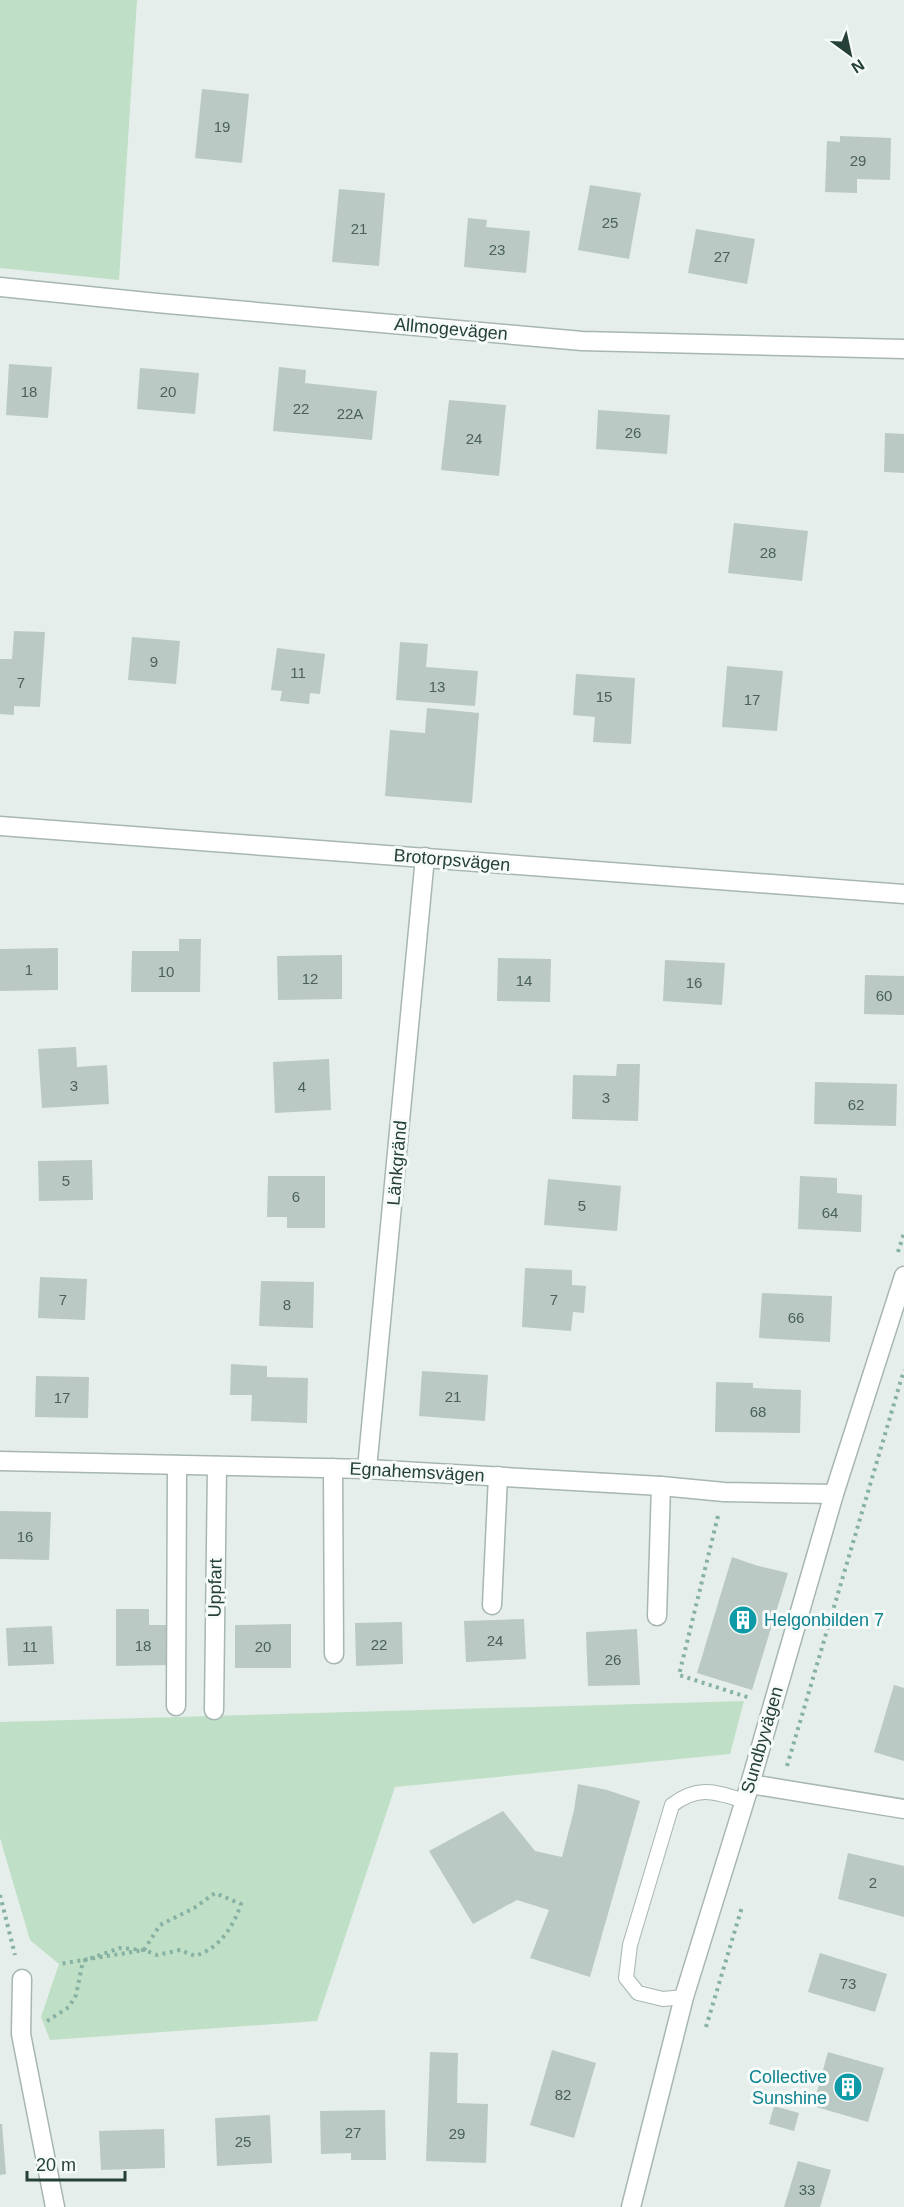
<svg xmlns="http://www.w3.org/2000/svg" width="904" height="2207" font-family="Helvetica,sans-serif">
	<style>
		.green { fill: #bfdfc6 }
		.building { fill: #bac9c3 }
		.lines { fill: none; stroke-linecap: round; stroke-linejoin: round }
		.lane-casing { stroke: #a7b6b1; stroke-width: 16 }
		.street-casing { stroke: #a7b6b1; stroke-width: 21 }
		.path { stroke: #86b1a3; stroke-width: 4; stroke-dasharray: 3 4.5; stroke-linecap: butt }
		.lane { stroke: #fff; stroke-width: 14 }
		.street { stroke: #fff; stroke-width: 18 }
		.labels { text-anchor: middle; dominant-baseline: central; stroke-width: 6; stroke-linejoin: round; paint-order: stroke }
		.number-label { font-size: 15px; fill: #4a625b }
		.street-label { font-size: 18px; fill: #244038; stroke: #f6faf8 }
		.culture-label { font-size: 18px; fill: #0d838f; stroke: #f6faf8; text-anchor: start }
	</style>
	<rect width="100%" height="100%" fill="#e5eeea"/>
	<g class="green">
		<path d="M 0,0 L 137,0 L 119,280 L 0,268 Z"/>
		<path d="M 744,1701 L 730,1754 L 395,1787 L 317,2021 L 50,2040 L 41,2017 L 59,1964 L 30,1940 L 0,1838 L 0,1722 Z"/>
	</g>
	<g class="building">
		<path d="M 202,89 L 249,94 L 242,163 L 195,158 Z"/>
		<path d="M 840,136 L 891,138 L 890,180 L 857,179 L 857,193 L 825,192 L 827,141 L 840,142 Z"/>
		<path d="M 590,185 L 641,193 L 629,259 L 578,250 Z"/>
		<path d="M 339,189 L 385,193 L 379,266 L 332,262 Z"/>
		<path d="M 468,218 L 487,220 L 486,227 L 530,231 L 526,273 L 464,267 Z"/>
		<path d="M 696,229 L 755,239 L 747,284 L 688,273 Z"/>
		<path d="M 9,364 L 52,367 L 48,418 L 6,415 Z"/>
		<path d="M 279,367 L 306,370 L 305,383 L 377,391 L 372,440 L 273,431 Z"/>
		<path d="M 140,368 L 199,373 L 195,414 L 137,409 Z"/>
		<path d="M 449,400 L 506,405 L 499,476 L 441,470 Z"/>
		<path d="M 598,410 L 670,415 L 667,454 L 596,449 Z"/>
		<path d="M 885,433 L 904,434 L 904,473 L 884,472 Z"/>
		<path d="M 734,523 L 808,531 L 802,581 L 728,573 Z"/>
		<path d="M 14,631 L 45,632 L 40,707 L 14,706 L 14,715 L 0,714 L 0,659 L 12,659 Z"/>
		<path d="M 132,637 L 180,641 L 176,684 L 128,680 Z"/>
		<path d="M 400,642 L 428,644 L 426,667 L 478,671 L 475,706 L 396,700 Z"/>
		<path d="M 277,648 L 325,654 L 320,694 L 310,693 L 309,704 L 280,701 L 282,691 L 271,690 Z"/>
		<path d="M 727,666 L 783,671 L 777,731 L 722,727 Z"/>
		<path d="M 576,674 L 635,678 L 631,744 L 593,742 L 595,717 L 573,715 Z"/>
		<path d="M 427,708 L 479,713 L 472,803 L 385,796 L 390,730 L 425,733 Z"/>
		<path d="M 179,939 L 201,939 L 200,992 L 131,992 L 132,951 L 179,951 Z"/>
		<path d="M 58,948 L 58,990 L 0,991 L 0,949 Z"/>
		<path d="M 342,955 L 342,999 L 278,1000 L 277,956 Z"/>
		<path d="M 498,958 L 551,959 L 550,1002 L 497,1001 Z"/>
		<path d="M 665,960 L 725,963 L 722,1005 L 663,1001 Z"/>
		<path d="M 865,975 L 904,976 L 904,1015 L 864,1014 Z"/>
		<path d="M 76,1047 L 77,1067 L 107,1065 L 109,1104 L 42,1108 L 38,1049 Z"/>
		<path d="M 329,1059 L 331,1110 L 275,1113 L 273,1062 Z"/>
		<path d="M 617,1064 L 640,1064 L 638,1121 L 572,1119 L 573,1075 L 616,1076 Z"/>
		<path d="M 815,1082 L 897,1084 L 896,1126 L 814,1124 Z"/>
		<path d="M 92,1160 L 93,1200 L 39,1201 L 38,1161 Z"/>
		<path d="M 268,1176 L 325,1176 L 325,1228 L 287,1228 L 287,1217 L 267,1217 Z"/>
		<path d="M 800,1176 L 837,1178 L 837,1193 L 862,1195 L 861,1232 L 798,1229 Z"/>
		<path d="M 548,1179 L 621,1186 L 617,1231 L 544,1225 Z"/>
		<path d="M 525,1268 L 572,1270 L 572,1285 L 586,1286 L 584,1313 L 573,1312 L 571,1331 L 522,1327 Z"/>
		<path d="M 40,1277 L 87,1279 L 85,1320 L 38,1318 Z"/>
		<path d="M 261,1281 L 314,1282 L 313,1328 L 259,1326 Z"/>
		<path d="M 762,1293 L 832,1296 L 830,1342 L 759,1338 Z"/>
		<path d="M 231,1364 L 267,1366 L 267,1377 L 308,1378 L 307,1423 L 251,1421 L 252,1395 L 230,1395 Z"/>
		<path d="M 422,1371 L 488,1375 L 485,1421 L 419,1416 Z"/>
		<path d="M 36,1376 L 89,1377 L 88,1418 L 35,1417 Z"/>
		<path d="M 716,1382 L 753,1383 L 753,1388 L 801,1390 L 800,1433 L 715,1432 Z"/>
		<path d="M 0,1511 L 51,1512 L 49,1560 L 0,1559 Z"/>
		<path d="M 732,1557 L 755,1565 L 788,1573 L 752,1690 L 697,1673 Z"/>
		<path d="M 116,1609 L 149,1609 L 149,1625 L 171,1625 L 171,1665 L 116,1666 Z"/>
		<path d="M 524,1619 L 526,1659 L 466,1662 L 464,1621 Z"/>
		<path d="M 402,1622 L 403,1664 L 356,1666 L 355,1623 Z"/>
		<path d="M 291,1624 L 291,1668 L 235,1668 L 235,1625 Z"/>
		<path d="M 52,1626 L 54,1664 L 8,1666 L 6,1628 Z"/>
		<path d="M 637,1629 L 640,1685 L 588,1686 L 586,1632 Z"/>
		<path d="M 894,1685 L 904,1688 L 904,1761 L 874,1752 Z"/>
		<path d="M 578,1784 L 607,1790 L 640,1801 L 590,1977 L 530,1958 L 549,1910 L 517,1900 L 473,1924 L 429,1851 L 503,1811 L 535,1851 L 562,1857 L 574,1810 Z"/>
		<path d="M 848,1853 L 904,1866 L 904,1917 L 838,1899 Z"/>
		<path d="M 820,1953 L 887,1974 L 875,2012 L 808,1992 Z"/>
		<path d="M 552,2050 L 596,2063 L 574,2138 L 530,2125 Z"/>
		<path d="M 430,2052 L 458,2053 L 457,2103 L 488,2104 L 486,2163 L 426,2161 Z"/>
		<path d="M 828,2052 L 884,2068 L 868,2122 L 813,2106 Z"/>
		<path d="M 774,2106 L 799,2113 L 794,2131 L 769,2124 Z"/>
		<path d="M 385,2110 L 386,2160 L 351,2160 L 351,2153 L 321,2154 L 320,2111 Z"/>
		<path d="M 270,2115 L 272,2163 L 217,2166 L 215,2118 Z"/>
		<path d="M 0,2124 L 2,2124 L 6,2174 L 0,2175 Z"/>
		<path d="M 164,2129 L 165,2168 L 101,2170 L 99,2131 Z"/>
		<path d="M 798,2161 L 831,2170 L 820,2207 L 784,2207 Z"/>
	</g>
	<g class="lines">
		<g class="lane-casing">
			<path id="lane" d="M 684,1997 L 663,1999 L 638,1993 L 626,1978 L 630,1945 L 672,1805 C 699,1785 715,1792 745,1801"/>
		</g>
		<g class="street-casing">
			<g id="street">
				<path d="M 0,287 L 157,303 L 582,341 L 904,349"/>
				<path d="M 0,826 L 904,894"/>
				<path d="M 0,1461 L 367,1469 L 661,1486 L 724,1492 L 834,1494"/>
				<path d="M 333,1468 L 334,1654"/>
				<path d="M 367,1469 L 425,857"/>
				<path d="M 492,1605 L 498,1476"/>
				<path d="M 657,1616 L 661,1486"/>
				<path d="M 176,1706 L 177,1465"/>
				<path d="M 214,1710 L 217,1466"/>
				<path d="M 750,1784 L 904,1809"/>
				<path d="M 22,1979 L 21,2034 L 55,2207"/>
				<path d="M 631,2207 L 684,1997 L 750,1784 L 834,1494 L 904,1276"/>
			</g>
		</g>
		<g class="path">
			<path d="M 898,1252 L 904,1233"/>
			<path d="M 718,1516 L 679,1675 L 750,1698"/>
			<path d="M 787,1766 L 904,1370"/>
			<path d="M 0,1895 L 15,1955"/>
			<path d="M 47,2021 L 69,2007 L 76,1995 L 83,1961 L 120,1948 L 144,1950 L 157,1955 L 180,1950 L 195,1956 C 220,1948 233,1927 241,1904 L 215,1893 L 194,1908 L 160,1925 L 144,1950 L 59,1964"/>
			<path d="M 706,2027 L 742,1907"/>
		</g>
		<use href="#lane" class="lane"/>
		<use href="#street" class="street"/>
	</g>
	<defs>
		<g id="building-disc" transform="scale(1.5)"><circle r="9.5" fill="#0f9aa8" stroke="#f6faf8"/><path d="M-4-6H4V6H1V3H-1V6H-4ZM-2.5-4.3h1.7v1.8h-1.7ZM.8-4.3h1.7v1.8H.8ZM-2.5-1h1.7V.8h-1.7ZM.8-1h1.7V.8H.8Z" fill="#fff"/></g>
	</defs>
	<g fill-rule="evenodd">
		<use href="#building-disc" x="743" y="1620"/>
		<use href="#building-disc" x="848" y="2087"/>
	</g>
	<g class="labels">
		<g class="number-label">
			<text x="222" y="126">19</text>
			<text x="858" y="160">29</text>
			<text x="610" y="222">25</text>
			<text x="359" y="228">21</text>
			<text x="497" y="249">23</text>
			<text x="722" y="256">27</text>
			<text x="29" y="391">18</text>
			<text x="168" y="391">20</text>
			<text x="301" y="408">22</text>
			<text x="350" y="413">22A</text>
			<text x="633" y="432">26</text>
			<text x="474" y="438">24</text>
			<text x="768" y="552">28</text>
			<text x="154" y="661">9</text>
			<text x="298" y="672">11</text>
			<text x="21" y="682">7</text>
			<text x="437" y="686">13</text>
			<text x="604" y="696">15</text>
			<text x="752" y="699">17</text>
			<text x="29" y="969">1</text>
			<text x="166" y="971">10</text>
			<text x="310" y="978">12</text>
			<text x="524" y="980">14</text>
			<text x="694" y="982">16</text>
			<text x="884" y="995">60</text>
			<text x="74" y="1085">3</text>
			<text x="302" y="1086">4</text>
			<text x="606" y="1097">3</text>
			<text x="856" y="1104">62</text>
			<text x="66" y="1180">5</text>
			<text x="296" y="1196">6</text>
			<text x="582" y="1205">5</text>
			<text x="830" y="1212">64</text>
			<text x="63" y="1299">7</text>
			<text x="554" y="1299">7</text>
			<text x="287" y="1304">8</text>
			<text x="796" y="1317">66</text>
			<text x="453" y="1396">21</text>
			<text x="62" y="1397">17</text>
			<text x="758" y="1411">68</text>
			<text x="25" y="1536">16</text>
			<text x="495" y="1640">24</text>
			<text x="379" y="1644">22</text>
			<text x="143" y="1645">18</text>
			<text x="30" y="1646">11</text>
			<text x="263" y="1646">20</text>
			<text x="613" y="1659">26</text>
			<text x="873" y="1882">2</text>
			<text x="848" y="1983">73</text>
			<text x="563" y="2094">82</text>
			<text x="353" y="2132">27</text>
			<text x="457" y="2133">29</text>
			<text x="243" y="2141">25</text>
			<text x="807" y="2189">33</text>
		</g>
		<g class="street-label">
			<text transform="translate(451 329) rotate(5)">Allmogevägen</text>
			<text transform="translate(452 860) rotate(5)">Brotorpsvägen</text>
			<text transform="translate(397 1163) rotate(-85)">Länkgränd</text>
			<text transform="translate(417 1472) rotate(3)">Egnahemsvägen</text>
			<text transform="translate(215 1588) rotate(-89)">Uppfart</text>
			<text transform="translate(762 1740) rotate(-74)">Sundbyvägen</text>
		</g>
		<g class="culture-label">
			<text x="764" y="1620">Helgonbilden 7</text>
			<text x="827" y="2077" text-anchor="end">Collective<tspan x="827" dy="21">Sunshine</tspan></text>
		</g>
	</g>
	<g transform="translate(850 54) rotate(147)" stroke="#f6faf8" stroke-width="4.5" paint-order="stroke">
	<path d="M0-4.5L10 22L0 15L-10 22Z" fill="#244038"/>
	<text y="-9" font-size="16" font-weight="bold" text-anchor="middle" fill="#244038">N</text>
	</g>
	<path d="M27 2171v9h98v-9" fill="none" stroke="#244038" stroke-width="3"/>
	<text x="36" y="2171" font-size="18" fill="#244038" stroke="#f6faf8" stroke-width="4.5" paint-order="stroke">20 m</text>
</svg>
